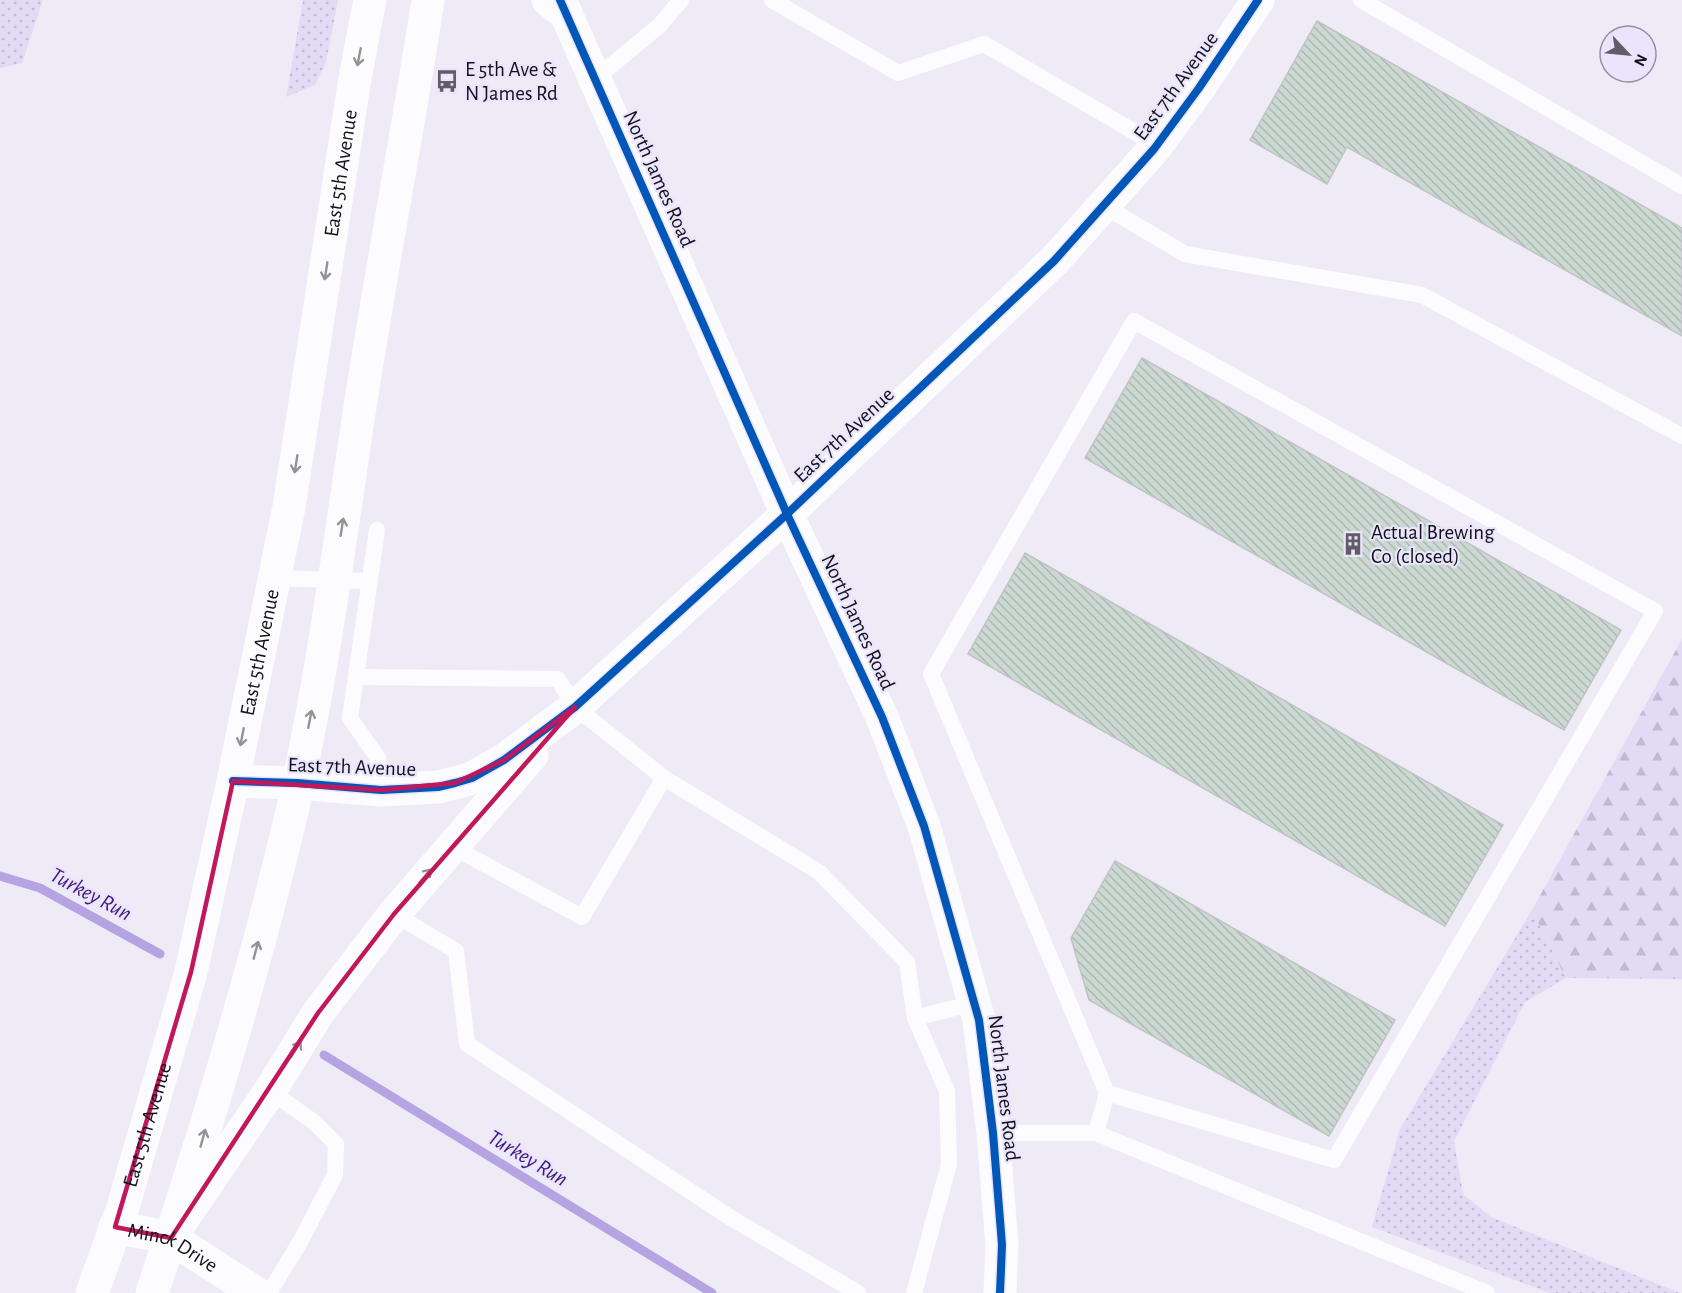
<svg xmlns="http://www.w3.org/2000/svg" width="1682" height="1293" font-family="'Alegreya Sans',sans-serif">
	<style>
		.grass { fill: url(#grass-dots) }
		.forest { fill: url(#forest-firs) }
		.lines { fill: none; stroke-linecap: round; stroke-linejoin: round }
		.stream { stroke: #b5a4e1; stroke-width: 9 }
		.building { fill: url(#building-back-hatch); stroke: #c0c3c5; stroke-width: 1.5 }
		.service { stroke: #fcfcfe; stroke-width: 16 }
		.minor { stroke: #fcfcfe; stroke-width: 33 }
		.tertiary { stroke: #fcfcfe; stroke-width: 33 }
		.primary { stroke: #fcfcfe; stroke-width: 33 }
		.cycleway-casing { stroke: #eae5fd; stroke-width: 11 }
		.cycleway { stroke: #0057b8; stroke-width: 8 }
		.oneway { stroke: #939297 }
		.marked { fill: none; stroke: #c2185b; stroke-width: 4.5; stroke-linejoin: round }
		.labels { text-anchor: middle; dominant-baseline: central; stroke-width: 4.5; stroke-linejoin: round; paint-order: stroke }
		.poi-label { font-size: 21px; fill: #131119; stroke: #eae5fd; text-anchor: start }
		.street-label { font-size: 21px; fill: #131119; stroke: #eae5fd }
		.water-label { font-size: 22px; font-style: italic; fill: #41197b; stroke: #eae5fd }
	</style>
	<defs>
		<pattern id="grass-dots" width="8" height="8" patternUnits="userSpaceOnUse" patternTransform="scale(1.5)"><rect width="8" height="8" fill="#e1dbf6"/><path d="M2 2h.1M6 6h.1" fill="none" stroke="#c0bbd2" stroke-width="1.8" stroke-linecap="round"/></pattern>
		<pattern id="forest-firs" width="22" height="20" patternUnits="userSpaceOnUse" patternTransform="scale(1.5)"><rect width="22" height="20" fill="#e1dbf6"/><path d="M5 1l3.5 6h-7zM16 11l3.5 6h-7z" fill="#c0bbd2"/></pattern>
		<pattern id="building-back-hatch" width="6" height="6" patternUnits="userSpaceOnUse" patternTransform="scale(1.5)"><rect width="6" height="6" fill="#cbd9d2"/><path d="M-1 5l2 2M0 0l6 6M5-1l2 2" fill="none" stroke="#adb9b4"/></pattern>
	</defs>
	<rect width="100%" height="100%" fill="#eeebf7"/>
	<g class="grass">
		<path d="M 0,0 L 43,0 L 22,63 L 0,68 Z"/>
		<path d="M 303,0 L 338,0 L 326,62 L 315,85 L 286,97 Z"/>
		<path d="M 1532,910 L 1566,978 L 1525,1002 L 1454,1141 L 1463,1194 L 1491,1217 L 1680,1293 L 1550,1293 L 1372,1227 L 1400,1129 Z"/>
	</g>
	<path class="forest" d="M 1682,639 L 1682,979 L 1566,978 L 1532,910 Z"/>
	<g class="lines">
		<g class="stream">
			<path d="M 0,876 L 40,888 L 160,954"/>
			<path d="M 324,1055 L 712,1293"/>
		</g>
	</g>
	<g class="building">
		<path d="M 1317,21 L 1682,228 L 1682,336 L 1347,147 L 1327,184 L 1250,140 Z"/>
		<path d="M 1142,358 L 1621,630 L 1564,730 L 1085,458 Z"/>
		<path d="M 1025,553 L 1503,825 L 1445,926 L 968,654 Z"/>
		<path d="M 1115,861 L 1395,1020 L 1329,1136 L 1089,1000 L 1071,938 Z"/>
	</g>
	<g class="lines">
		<g class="service">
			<path d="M 772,0 L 898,73 L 984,44 L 1157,145"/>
			<path d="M 1361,0 L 1682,186"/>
			<path d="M 595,79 L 660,25 L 681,0"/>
			<path d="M 1104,206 L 1185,254 L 1422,295 L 1682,436"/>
			<path d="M 1134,321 L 1655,611 L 1334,1160 L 1107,1093 L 931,674 Z"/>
			<path d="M 377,530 L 350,718 L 378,758 L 381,790"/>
			<path d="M 274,578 L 370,581"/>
			<path d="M 356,677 L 558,679 L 575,707 L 664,778 L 819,872 L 907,962 L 915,1018 L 947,1091 L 949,1164 L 914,1293"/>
			<path d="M 451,846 L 582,917 L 664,778"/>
			<path d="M 394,914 L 456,951 L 467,1044 L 731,1218 L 858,1293"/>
			<path d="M 915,1018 L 974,1003"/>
			<path d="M 993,1133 L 1096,1133 L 1487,1293"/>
			<path d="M 1096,1133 L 1107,1093"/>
			<path d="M 269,1293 L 300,1242 L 335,1175 L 336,1144 L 314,1122 L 270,1091"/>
		</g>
		<g class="minor">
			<path d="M 560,0 L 787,514 L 882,717 L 924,826 L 979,1020 L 993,1133 L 1002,1245 L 1000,1293"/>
			<path id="s1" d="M 115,1227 L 171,1238 L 256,1293"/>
		</g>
		<g class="tertiary">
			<path d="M 233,781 L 297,783 L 381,790 L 438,787 L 455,783 L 472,778 L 504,760 L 575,707 L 787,514 L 1054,261 L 1154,149 L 1199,88 L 1258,0"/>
			<path d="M 178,1226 L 270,1091 L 318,1013 L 394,914 L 532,755"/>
		</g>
		<g class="primary">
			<path d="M 548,0 L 566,14"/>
			<path id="s2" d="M 92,1293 L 123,1207 L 191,972 L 233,781 L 289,507 L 355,78 L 370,0"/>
			<path d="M 152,1293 C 204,1138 252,980 290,820 C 322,684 339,545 360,407 C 381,271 407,136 428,0"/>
		</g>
		<g class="cycleway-casing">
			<g id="cycleway">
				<path d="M 560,0 L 787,514 L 882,717 L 924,826 L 979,1020 L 993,1133 L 1002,1245 L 1000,1293"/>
				<path d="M 233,781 L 297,783 L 381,790 L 438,787 L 455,783 L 472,778 L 504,760 L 575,707 L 787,514 L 1054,261 L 1154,149 L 1199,88 L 1258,0"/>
			</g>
		</g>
		<use href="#cycleway" class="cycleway"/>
	</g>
	<defs><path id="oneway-shaft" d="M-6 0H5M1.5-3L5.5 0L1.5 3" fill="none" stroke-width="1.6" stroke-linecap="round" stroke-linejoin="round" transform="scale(1.5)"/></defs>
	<g class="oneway">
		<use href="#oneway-shaft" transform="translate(359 57) rotate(101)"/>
		<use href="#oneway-shaft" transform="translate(326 271) rotate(99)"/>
		<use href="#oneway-shaft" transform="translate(296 464) rotate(99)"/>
		<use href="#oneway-shaft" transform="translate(342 527) rotate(-81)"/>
		<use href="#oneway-shaft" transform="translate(310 719) rotate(-79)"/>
		<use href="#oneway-shaft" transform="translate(242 737) rotate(101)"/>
		<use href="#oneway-shaft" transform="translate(425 876) rotate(-50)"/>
		<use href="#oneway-shaft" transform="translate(256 950) rotate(-75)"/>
		<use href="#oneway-shaft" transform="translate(296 1049) rotate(-58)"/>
		<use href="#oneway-shaft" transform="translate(203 1138) rotate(-74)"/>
	</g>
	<path class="marked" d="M 575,707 L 394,914 L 318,1013 L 171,1238 L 115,1227 L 191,972 L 233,781 L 381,790 L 455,783 L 504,760 Z"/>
	<defs>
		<g id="bus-bare" transform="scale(1.8)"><path d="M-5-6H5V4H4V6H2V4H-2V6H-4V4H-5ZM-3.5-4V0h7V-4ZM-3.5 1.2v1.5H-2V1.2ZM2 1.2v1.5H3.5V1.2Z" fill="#605d67" stroke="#eae5fd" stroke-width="2.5" paint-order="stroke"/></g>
		<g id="building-bare" transform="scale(1.8)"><path d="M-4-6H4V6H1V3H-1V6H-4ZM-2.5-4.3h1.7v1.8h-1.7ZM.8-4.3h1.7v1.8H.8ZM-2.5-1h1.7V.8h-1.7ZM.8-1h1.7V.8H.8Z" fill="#605d67" stroke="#eae5fd" stroke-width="2.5" paint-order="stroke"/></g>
	</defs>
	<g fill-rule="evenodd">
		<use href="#bus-bare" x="447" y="81"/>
		<use href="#building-bare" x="1353" y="544"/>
	</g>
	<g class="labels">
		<g class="poi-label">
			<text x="465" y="69">E 5th Ave &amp;<tspan x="465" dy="24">N James Rd</tspan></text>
			<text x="1371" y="532">Actual Brewing<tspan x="1371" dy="24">Co (closed)</tspan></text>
		</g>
		<g class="street-label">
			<text transform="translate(1176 86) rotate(-54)">East 7th Avenue</text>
			<text stroke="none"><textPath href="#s2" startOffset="1149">East 5th Avenue</textPath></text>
			<text transform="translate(659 179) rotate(66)">North James Road</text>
			<text transform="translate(844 435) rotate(-43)">East 7th Avenue</text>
			<text transform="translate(858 622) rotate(65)">North James Road</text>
			<text stroke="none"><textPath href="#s2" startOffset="663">East 5th Avenue</textPath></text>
			<text transform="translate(352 767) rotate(2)">East 7th Avenue</text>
			<text transform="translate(1004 1088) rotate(83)">North James Road</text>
			<text stroke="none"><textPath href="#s2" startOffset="177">East 5th Avenue</textPath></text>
			<text stroke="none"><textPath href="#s1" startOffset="62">Minck Drive</textPath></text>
		</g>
		<g class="water-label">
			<text transform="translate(91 894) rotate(28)">Turkey Run</text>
			<text transform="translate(528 1158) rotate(31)">Turkey Run</text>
		</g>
	</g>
	<g transform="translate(1628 54) rotate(116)"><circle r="28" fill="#eae5fd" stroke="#9490a2" stroke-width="1.5"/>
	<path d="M0-4.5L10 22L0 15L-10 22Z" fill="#605d67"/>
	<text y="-9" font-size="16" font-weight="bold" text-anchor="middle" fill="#131119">N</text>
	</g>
</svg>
